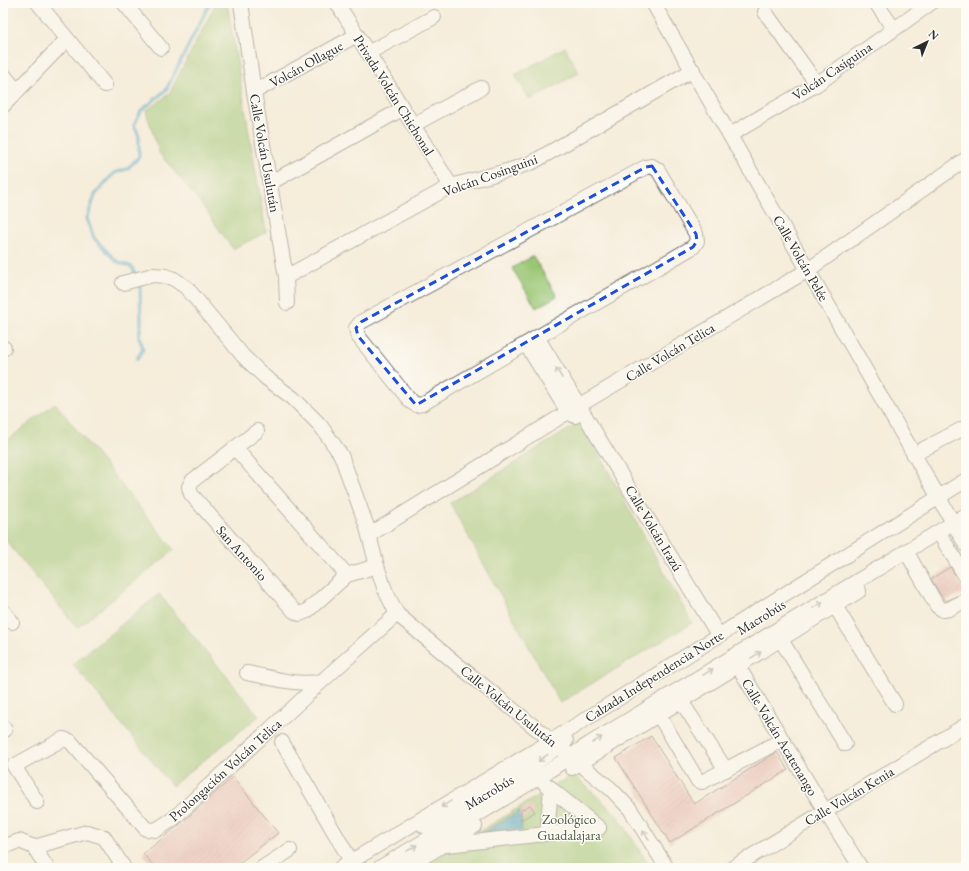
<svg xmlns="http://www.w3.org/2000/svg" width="969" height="871" font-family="'EB Garamond',serif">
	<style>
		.green { fill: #9ac673; stroke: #62784f }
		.water { fill: url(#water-rules); stroke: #3a6879 }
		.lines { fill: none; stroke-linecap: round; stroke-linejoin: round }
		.stream { stroke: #49a5c7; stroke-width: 3.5 }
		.building { fill: url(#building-hatch) }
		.minor-casing { stroke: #726f69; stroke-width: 16 }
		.minor { stroke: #fff; stroke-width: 14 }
		.oneway { stroke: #a0a0a0 }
		.marked { fill: none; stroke: #1d4ed8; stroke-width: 3; stroke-dasharray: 8 5; stroke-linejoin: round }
		.labels { text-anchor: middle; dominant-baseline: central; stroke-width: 3; stroke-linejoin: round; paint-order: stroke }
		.street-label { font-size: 14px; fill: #2b2b2b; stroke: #fdfcf7 }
		.park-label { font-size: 14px; fill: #4c5a41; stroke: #fdfcf7 }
	</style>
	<defs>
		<pattern id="water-rules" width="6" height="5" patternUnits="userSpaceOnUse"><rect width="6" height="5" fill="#49a5c7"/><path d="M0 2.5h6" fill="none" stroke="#3d87a2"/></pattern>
		<pattern id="building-hatch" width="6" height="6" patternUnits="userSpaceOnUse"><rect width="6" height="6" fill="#e7b1ad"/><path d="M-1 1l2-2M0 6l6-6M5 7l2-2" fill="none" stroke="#c69895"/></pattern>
	</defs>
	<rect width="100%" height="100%" fill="#fdfcf7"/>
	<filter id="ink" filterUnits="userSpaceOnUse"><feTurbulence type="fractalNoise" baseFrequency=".025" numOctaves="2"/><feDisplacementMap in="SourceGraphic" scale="8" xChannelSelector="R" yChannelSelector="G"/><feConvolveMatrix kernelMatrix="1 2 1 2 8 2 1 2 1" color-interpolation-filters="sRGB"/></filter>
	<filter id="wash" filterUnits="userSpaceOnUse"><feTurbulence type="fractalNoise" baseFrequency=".012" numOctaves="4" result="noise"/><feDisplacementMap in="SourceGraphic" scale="16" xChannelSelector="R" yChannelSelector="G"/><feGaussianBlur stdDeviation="0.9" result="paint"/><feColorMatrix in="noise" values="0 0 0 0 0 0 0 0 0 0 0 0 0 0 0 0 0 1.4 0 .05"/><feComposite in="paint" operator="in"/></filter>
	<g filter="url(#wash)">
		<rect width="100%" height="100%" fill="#f6eddb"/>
		<g class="green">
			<path d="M 216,3 L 227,3 L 266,232 L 233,249 L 199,201 L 159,153 L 146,111 L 169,94 Z"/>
			<path d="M 565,47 L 579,73 L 530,100 L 515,75 Z"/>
			<path d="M 533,256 L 557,296 L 536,308 L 512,268 Z"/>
			<path d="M 55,403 L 174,550 L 77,628 L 3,537 L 3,444 Z"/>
			<path d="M 579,423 L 584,427 L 692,623 L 560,703 L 450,503 Z"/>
			<path d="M 159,594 L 259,716 L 172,786 L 73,664 Z"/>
			<path d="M 573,774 L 617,815 L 651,868 L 421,868 Z"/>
		</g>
		<path class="water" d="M 521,810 L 522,831 L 478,836 Z"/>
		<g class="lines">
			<g class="stream">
				<path d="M 136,277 L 132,267 L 116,261 L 94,238 L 87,219 L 95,195 L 114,173 L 127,169 L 139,157 L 139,136 L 134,125 L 141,111 L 166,90 L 210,3"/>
				<path d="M 137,359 L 143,349 L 139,336 L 141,323 L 140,287 L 138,283"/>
			</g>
		</g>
		<g id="blocks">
			<g class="building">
				<path d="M 950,567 L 966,592 L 945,601 L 931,579 Z"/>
				<path d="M 651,736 L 694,804 L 777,752 L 788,770 L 670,843 L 616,758 Z"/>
				<path d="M 233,777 L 278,833 L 233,868 L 156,868 L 143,854 L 179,825 Z"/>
				<path d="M 530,805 L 535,812 L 521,820 L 521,810 Z"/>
			</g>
		</g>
	</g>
	<g filter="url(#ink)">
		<use href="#blocks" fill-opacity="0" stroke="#726f69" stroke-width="1"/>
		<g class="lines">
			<g class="minor-casing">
				<g id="minor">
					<path d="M 38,3 L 105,85"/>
					<path d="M 124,3 L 161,48"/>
					<path d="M 241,3 L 254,92 L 286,277 L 287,303"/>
					<path d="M 337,3 L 451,186"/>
					<path d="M 653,3 L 808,270 L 966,545"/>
					<path d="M 876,3 L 894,29"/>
					<path d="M 765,12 L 817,84"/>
					<path d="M 368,53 L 434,17"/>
					<path d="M 3,74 L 17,91"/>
					<path d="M 254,92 L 357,35"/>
					<path d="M 3,106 L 67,39"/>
					<path d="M 413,125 L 481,88"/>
					<path d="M 730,135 L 817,84 L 931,3"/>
					<path d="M 652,166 L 658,170 L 696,234 L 697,241 L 693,247 L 422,404 L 416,405 L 411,402 L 358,336 L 356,328 L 361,322 L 646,167 Z"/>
					<path d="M 270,183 L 402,109"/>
					<path d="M 286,277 L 451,186 L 510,170 L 533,162 L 693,70"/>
					<path d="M 123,283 L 153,275 L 166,276 L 174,279 L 187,288 L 243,356 L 266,378 L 293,398 L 320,425 L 341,455 L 366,524 L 377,566 L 385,590 L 397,614 L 453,661 L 611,789 L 630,809 L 667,868"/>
					<path d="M 537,337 L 719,636"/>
					<path d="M 526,344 L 568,412 L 575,416"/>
					<path d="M 3,349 L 4,348"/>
					<path d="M 257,431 L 192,481 L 189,487 L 191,494 L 294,611 L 300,614 L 307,611 L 347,575 L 377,566"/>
					<path d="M 235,448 L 347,575"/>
					<path d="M 914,454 L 966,427"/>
					<path d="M 369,535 L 568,412 L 808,270 L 966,159"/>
					<path d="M 942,538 L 966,577"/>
					<path d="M 910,558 L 937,606 L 943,610 L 949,609 L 966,600"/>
					<path d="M 835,606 L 895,704"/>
					<path d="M 3,611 L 12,622"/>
					<path d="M 781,640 L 845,744"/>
					<path d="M 738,666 L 825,811 L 861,868"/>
					<path d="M 247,673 C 270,677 300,687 322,681"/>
					<path d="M 681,701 L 726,770"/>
					<path d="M 658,714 L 698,781 L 702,782 L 782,740"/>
					<path d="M 3,727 L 5,730"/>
					<path d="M 282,742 L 351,861"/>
					<path d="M 572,768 L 859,591"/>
					<path d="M 545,784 L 599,828"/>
					<path d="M 37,802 L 14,766 L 63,739 L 70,741 L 146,829 L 156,830 L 173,819 L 322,681 L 397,614"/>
					<path d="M 424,826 L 456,812 L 533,765 L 566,741"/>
					<path d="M 547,834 L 551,788"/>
					<path d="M 447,845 L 599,828"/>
					<path d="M 3,847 L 19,841 L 34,847 L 87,832 L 104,837 L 124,868"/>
					<path d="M 34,847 L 47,868"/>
					<path d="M 262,868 L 290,850"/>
					<path d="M 340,868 L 551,741 L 966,480"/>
					<path d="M 379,868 L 431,837 L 464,823 L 541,776 L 589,744 L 966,515"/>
					<path d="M 405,868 L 475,826"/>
					<path d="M 732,868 L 966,725"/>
				</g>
			</g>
			<use href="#minor" class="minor"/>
		</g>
		<defs><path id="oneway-shaft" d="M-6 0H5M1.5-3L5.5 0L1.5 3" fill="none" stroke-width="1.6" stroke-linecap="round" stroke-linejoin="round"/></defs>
		<g class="oneway">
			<use href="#oneway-shaft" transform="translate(559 373) rotate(-121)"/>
			<use href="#oneway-shaft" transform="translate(818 605) rotate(-31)"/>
			<use href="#oneway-shaft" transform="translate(756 655) rotate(-31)"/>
			<use href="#oneway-shaft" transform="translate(708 672) rotate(-31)"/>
			<use href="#oneway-shaft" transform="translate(597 740) rotate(-31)"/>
			<use href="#oneway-shaft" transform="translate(543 758) rotate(144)"/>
			<use href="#oneway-shaft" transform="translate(446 804) rotate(149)"/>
			<use href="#oneway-shaft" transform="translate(646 835) rotate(-122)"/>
			<use href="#oneway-shaft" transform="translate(412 848) rotate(-31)"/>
		</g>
	</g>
	<path d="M0 0H969V871H0ZM 652,166 L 696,234 L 697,241 L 693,247 L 416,405 L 358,336 L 356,328 L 361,322 L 646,167 Z" fill="#f6eddb" fill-opacity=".55" fill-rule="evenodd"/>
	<path class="marked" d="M 652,166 L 696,234 L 697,241 L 693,247 L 416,405 L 358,336 L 356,328 L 361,322 L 646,167 Z"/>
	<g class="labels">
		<g class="street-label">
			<text transform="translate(306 64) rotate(-29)">Volcán Ollague</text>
			<text transform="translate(832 71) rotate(-34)">Volcán Casiguina</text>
			<text transform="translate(394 95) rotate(58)">Privada Volcán Chichonal</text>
			<text transform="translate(265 153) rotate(80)">Calle Volcán Usulután</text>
			<text transform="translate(490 175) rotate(-20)">Volcán Cosinguini</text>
			<text transform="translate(801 258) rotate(60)">Calle Volcán Pelée</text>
			<text transform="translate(670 352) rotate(-31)">Calle Volcán Telica</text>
			<text transform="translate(654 528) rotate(59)">Calle Volcán Irazú</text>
			<text transform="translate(242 553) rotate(48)">San Antonio</text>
			<text transform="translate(761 617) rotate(-32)">Macrobús</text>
			<text transform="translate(654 676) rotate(-32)">Calzada Independencia Norte</text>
			<text transform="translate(509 706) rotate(39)">Calle Volcán Usulután</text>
			<text transform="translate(780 737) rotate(59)">Calle Volcán Acatenango</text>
			<text transform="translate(225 770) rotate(-42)">Prolongación Volcán Telica</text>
			<text transform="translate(489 792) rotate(-31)">Macrobús</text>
			<text transform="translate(849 796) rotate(-31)">Calle Volcán Kenia</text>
		</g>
		<g class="park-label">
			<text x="569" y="819">Zoológico<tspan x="569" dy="16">Guadalajara</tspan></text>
		</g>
	</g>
	<rect width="969" height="871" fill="none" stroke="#fdfcf7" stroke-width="16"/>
	<g transform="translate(927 42) rotate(43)" stroke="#fdfcf7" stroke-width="3" paint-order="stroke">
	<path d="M0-3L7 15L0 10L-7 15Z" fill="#2b2b2b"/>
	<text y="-6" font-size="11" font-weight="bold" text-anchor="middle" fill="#2b2b2b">N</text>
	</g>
</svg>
